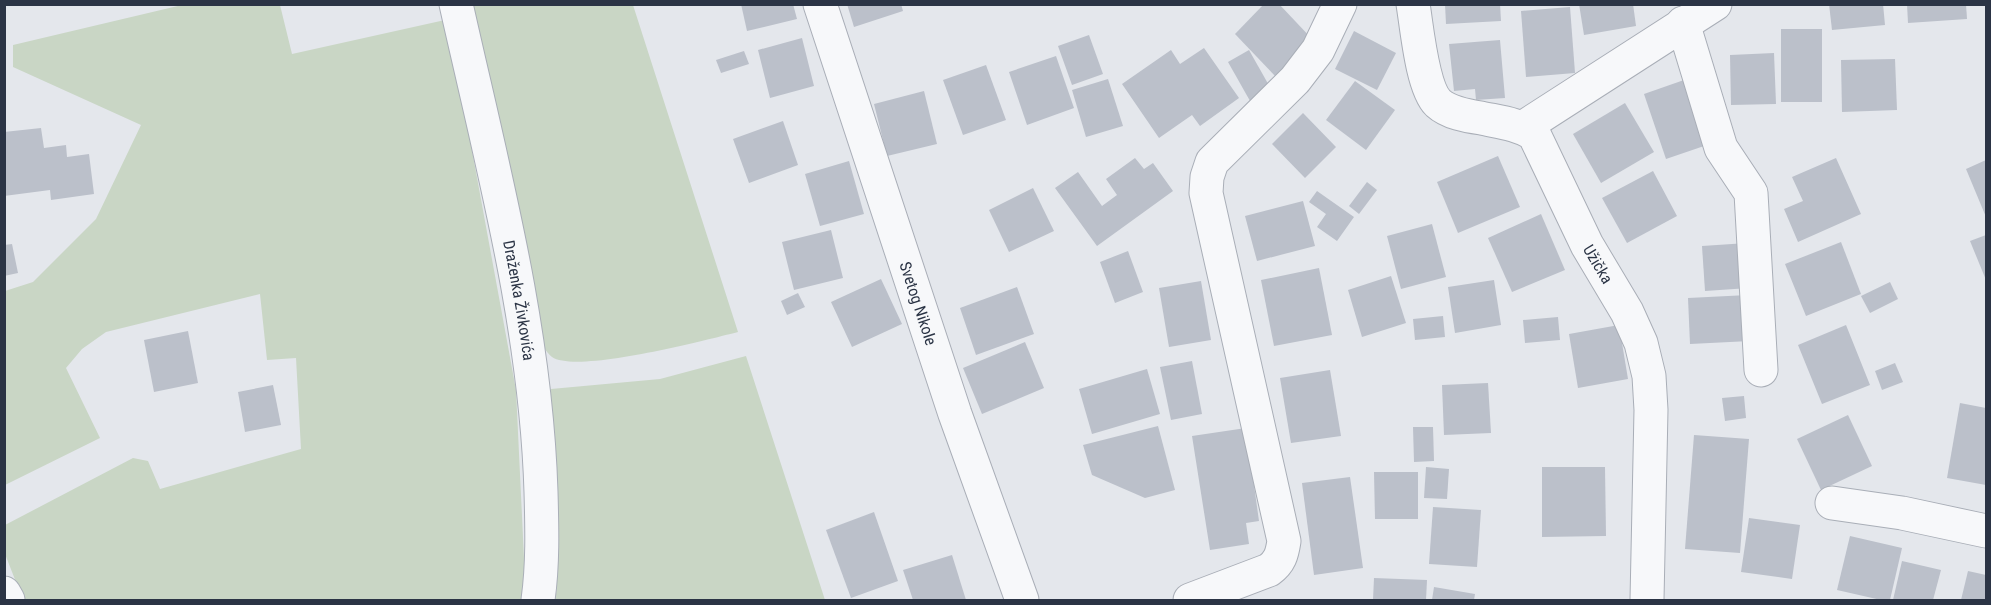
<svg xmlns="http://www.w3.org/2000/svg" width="1991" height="605" font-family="'Roboto Condensed',sans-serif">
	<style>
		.green { fill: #c9d6c5 }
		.building { fill: #bbc0ca }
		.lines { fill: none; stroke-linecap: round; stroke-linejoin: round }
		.minor-casing { stroke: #a9aeb7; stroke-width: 35 }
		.minor { stroke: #f7f8fa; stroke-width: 33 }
		.labels { text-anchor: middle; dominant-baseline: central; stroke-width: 4.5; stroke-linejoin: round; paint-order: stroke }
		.street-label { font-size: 16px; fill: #2b3445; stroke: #f4f6f9 }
	</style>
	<rect width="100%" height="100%" fill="#e4e7ec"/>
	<g class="green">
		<path d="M 182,5 L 280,5 L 292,54 L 445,20 L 460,85 L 516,390 L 525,579 L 522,600 L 23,600 L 5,554 L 5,525 L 133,458 L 148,461 L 160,489 L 301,449 L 296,358 L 267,360 L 260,294 L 106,332 L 82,349 L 66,368 L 100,438 L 5,485 L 5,291 L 33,282 L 96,219 L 141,125 L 13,67 L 13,45 Z"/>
		<path d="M 471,5 L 633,5 L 738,332 C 706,340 577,374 552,357 C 549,355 546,350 543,347 Z"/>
		<path d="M 746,356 L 825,600 L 555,600 L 557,588 L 550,403 L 551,389 L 660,379 Z"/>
	</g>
	<g class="building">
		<path d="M 741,4 L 793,4 L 797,19 L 747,31 Z"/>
		<path d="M 847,4 L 901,4 L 903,11 L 854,27 Z"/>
		<path d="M 1264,4 L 1279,4 L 1313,40 L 1276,77 L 1235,34 Z"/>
		<path d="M 1445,4 L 1500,4 L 1501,21 L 1446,24 Z"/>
		<path d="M 1579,4 L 1633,4 L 1636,26 L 1584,35 Z"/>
		<path d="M 1829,4 L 1883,4 L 1885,25 L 1832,30 Z"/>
		<path d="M 1907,4 L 1966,4 L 1967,19 L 1908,23 Z"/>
		<path d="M 1570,7 L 1575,73 L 1526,77 L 1521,11 Z"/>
		<rect x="1781" y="29" width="41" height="73"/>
		<path d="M 1354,31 L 1396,53 L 1377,90 L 1335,69 Z"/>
		<path d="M 1089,35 L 1103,74 L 1072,85 L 1058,46 Z"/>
		<path d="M 802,38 L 814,86 L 770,98 L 758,50 Z"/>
		<path d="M 1500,40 L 1505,98 L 1476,100 L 1475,89 L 1454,91 L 1449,44 Z"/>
		<path d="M 1204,48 L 1239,98 L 1200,126 L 1192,115 L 1159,138 L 1122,84 L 1171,50 L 1180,64 Z"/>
		<path d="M 1249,50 L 1275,96 L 1254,108 L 1228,62 Z"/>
		<path d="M 744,51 L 749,64 L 721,73 L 716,60 Z"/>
		<path d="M 1774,53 L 1776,104 L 1731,105 L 1730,55 Z"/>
		<path d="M 1056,56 L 1074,108 L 1027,125 L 1009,72 Z"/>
		<path d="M 1895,59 L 1897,110 L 1842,112 L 1841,60 Z"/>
		<path d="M 986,65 L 1006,120 L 963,135 L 943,80 Z"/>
		<path d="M 1108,79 L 1123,126 L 1086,137 L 1072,90 Z"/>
		<path d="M 1684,80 L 1707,145 L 1666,159 L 1644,94 Z"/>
		<path d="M 1355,81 L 1395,110 L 1366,150 L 1326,120 Z"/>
		<path d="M 924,91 L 937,144 L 887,156 L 874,104 Z"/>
		<path d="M 1625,103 L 1654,152 L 1601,183 L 1573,134 Z"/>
		<path d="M 1303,113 L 1336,147 L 1305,178 L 1272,144 Z"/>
		<path d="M 783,121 L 798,165 L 749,183 L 733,139 Z"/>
		<path d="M 41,128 L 44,148 L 66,145 L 67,157 L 89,154 L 94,194 L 51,200 L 50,190 L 4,196 L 4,132 Z"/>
		<path d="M 1498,156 L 1520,207 L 1458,233 L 1437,182 Z"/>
		<path d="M 1135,158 L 1144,169 L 1153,163 L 1173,191 L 1097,246 L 1055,188 L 1078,172 L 1102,206 L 1117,195 L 1106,179 Z"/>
		<path d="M 1836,158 L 1861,214 L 1798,242 L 1784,209 L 1803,201 L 1792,177 Z"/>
		<path d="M 1986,160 L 1986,217 L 1966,169 Z"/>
		<path d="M 849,161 L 864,214 L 820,226 L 805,174 Z"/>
		<path d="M 1653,171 L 1677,216 L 1627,243 L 1602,198 Z"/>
		<path d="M 1367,182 L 1377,190 L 1359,214 L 1349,206 Z"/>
		<path d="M 1033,188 L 1054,231 L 1009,252 L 989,210 Z"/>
		<path d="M 1317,191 L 1354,217 L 1337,241 L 1317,227 L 1326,214 L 1309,202 Z"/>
		<path d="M 1303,201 L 1315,246 L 1257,261 L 1245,216 Z"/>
		<path d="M 1541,214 L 1565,270 L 1512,292 L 1488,238 Z"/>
		<path d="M 1432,224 L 1446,277 L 1401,289 L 1387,236 Z"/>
		<path d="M 831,230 L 843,278 L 794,290 L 782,242 Z"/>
		<path d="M 1986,235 L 1986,280 L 1970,241 Z"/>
		<path d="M 1841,242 L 1861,294 L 1806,316 L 1785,264 Z"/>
		<path d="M 1747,243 L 1749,288 L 1705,291 L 1702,246 Z"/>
		<path d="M 12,244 L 18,273 L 4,276 L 4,245 Z"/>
		<path d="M 1128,251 L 1143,292 L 1115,303 L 1100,262 Z"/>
		<path d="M 1319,268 L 1332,335 L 1274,346 L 1261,280 Z"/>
		<path d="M 1391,276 L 1406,323 L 1362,337 L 1348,290 Z"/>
		<path d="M 881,279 L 902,324 L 852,347 L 831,302 Z"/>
		<path d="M 1494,280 L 1501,325 L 1455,333 L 1448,287 Z"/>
		<path d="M 1201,281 L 1211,340 L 1169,347 L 1159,288 Z"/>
		<path d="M 1890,282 L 1898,299 L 1870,313 L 1861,296 Z"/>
		<path d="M 1017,287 L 1034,334 L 976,355 L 960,308 Z"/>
		<path d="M 798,293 L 805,307 L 787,315 L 781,301 Z"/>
		<path d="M 1748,295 L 1750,341 L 1690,344 L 1688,298 Z"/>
		<path d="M 1443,316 L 1445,337 L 1415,340 L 1413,319 Z"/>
		<path d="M 1558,317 L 1560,340 L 1525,343 L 1523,320 Z"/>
		<path d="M 1619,325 L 1628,379 L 1578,388 L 1569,334 Z"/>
		<path d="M 1846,325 L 1870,385 L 1822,404 L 1798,345 Z"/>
		<path d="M 188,331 L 198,383 L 154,392 L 144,340 Z"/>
		<path d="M 1025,342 L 1044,388 L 982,414 L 963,368 Z"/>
		<path d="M 1192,361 L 1202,414 L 1171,420 L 1160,367 Z"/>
		<path d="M 1895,363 L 1903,382 L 1882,390 L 1875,371 Z"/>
		<path d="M 1147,369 L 1160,414 L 1092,434 L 1079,389 Z"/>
		<path d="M 1330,370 L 1341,436 L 1291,443 L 1280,378 Z"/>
		<path d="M 1488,383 L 1491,433 L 1444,435 L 1442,385 Z"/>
		<path d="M 273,385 L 281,425 L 245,432 L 238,392 Z"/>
		<path d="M 1744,396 L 1746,418 L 1725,421 L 1722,398 Z"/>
		<path d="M 1960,403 L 1986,408 L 1986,485 L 1947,478 Z"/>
		<path d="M 1848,415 L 1872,466 L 1821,490 L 1797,439 Z"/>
		<path d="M 1158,426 L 1175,490 L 1145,498 L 1092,475 L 1083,445 Z"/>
		<path d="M 1413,427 L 1433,427 L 1434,461 L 1414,462 Z"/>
		<path d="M 1246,428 L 1259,521 L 1246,523 L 1249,544 L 1210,550 L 1192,436 Z"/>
		<path d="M 1694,435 L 1749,439 L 1740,553 L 1685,549 Z"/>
		<path d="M 1426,467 L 1449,469 L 1447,499 L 1424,498 Z"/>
		<path d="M 1542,467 L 1605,467 L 1606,536 L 1542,537 Z"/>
		<path d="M 1374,472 L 1418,472 L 1418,519 L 1375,519 Z"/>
		<path d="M 1350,477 L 1363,568 L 1314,575 L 1302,483 Z"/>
		<path d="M 1433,507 L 1481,510 L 1477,567 L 1429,564 Z"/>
		<path d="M 874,512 L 898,581 L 851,598 L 826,530 Z"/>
		<path d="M 1749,518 L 1800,525 L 1792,579 L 1741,572 Z"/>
		<path d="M 1850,536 L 1902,548 L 1890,600 L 1881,600 L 1837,590 Z"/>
		<path d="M 952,555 L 966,600 L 913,600 L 903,570 Z"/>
		<path d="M 1902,561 L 1941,570 L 1933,600 L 1893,600 Z"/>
		<path d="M 1968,571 L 1986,575 L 1986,600 L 1961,600 Z"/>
		<path d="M 1374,578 L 1427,580 L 1426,600 L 1373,600 Z"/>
		<path d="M 1434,587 L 1475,594 L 1474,600 L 1432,600 Z"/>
	</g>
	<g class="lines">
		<g class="minor-casing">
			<g id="minor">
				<path id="s1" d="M 456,4 C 492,165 536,326 541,492 C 542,528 543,564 538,600"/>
				<path id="s2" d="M 820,4 L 955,414 L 1022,600"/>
				<path id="s3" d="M 1413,4 C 1417,28 1422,87 1438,103 C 1449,113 1467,116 1481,118 C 1499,122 1518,124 1534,134 L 1587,245 L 1627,312 L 1641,343 L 1649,376 L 1651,410 L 1647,600"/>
				<path d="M 1683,23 L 1721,148 L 1751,193 L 1761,370"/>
				<path d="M 1524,127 L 1715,4"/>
				<path d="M 1832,503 L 1902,513 L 1986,531"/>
				<path d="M 4,593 L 8,600"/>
				<path d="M 1190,600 L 1269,570 C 1280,562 1282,554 1284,541 L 1206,193 L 1207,177 L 1212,162 L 1295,80 L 1318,50 L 1340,4"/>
			</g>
		</g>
		<use href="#minor" class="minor"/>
	</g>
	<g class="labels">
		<g class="street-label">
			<text stroke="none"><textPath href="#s3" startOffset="350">Užička</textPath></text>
			<text stroke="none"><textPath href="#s1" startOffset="303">Draženka Živkovića</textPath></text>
			<text stroke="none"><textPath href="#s2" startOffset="315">Svetog Nikole</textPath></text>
		</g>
	</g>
	<rect width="1991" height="605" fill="none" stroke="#2b3445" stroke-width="12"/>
</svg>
